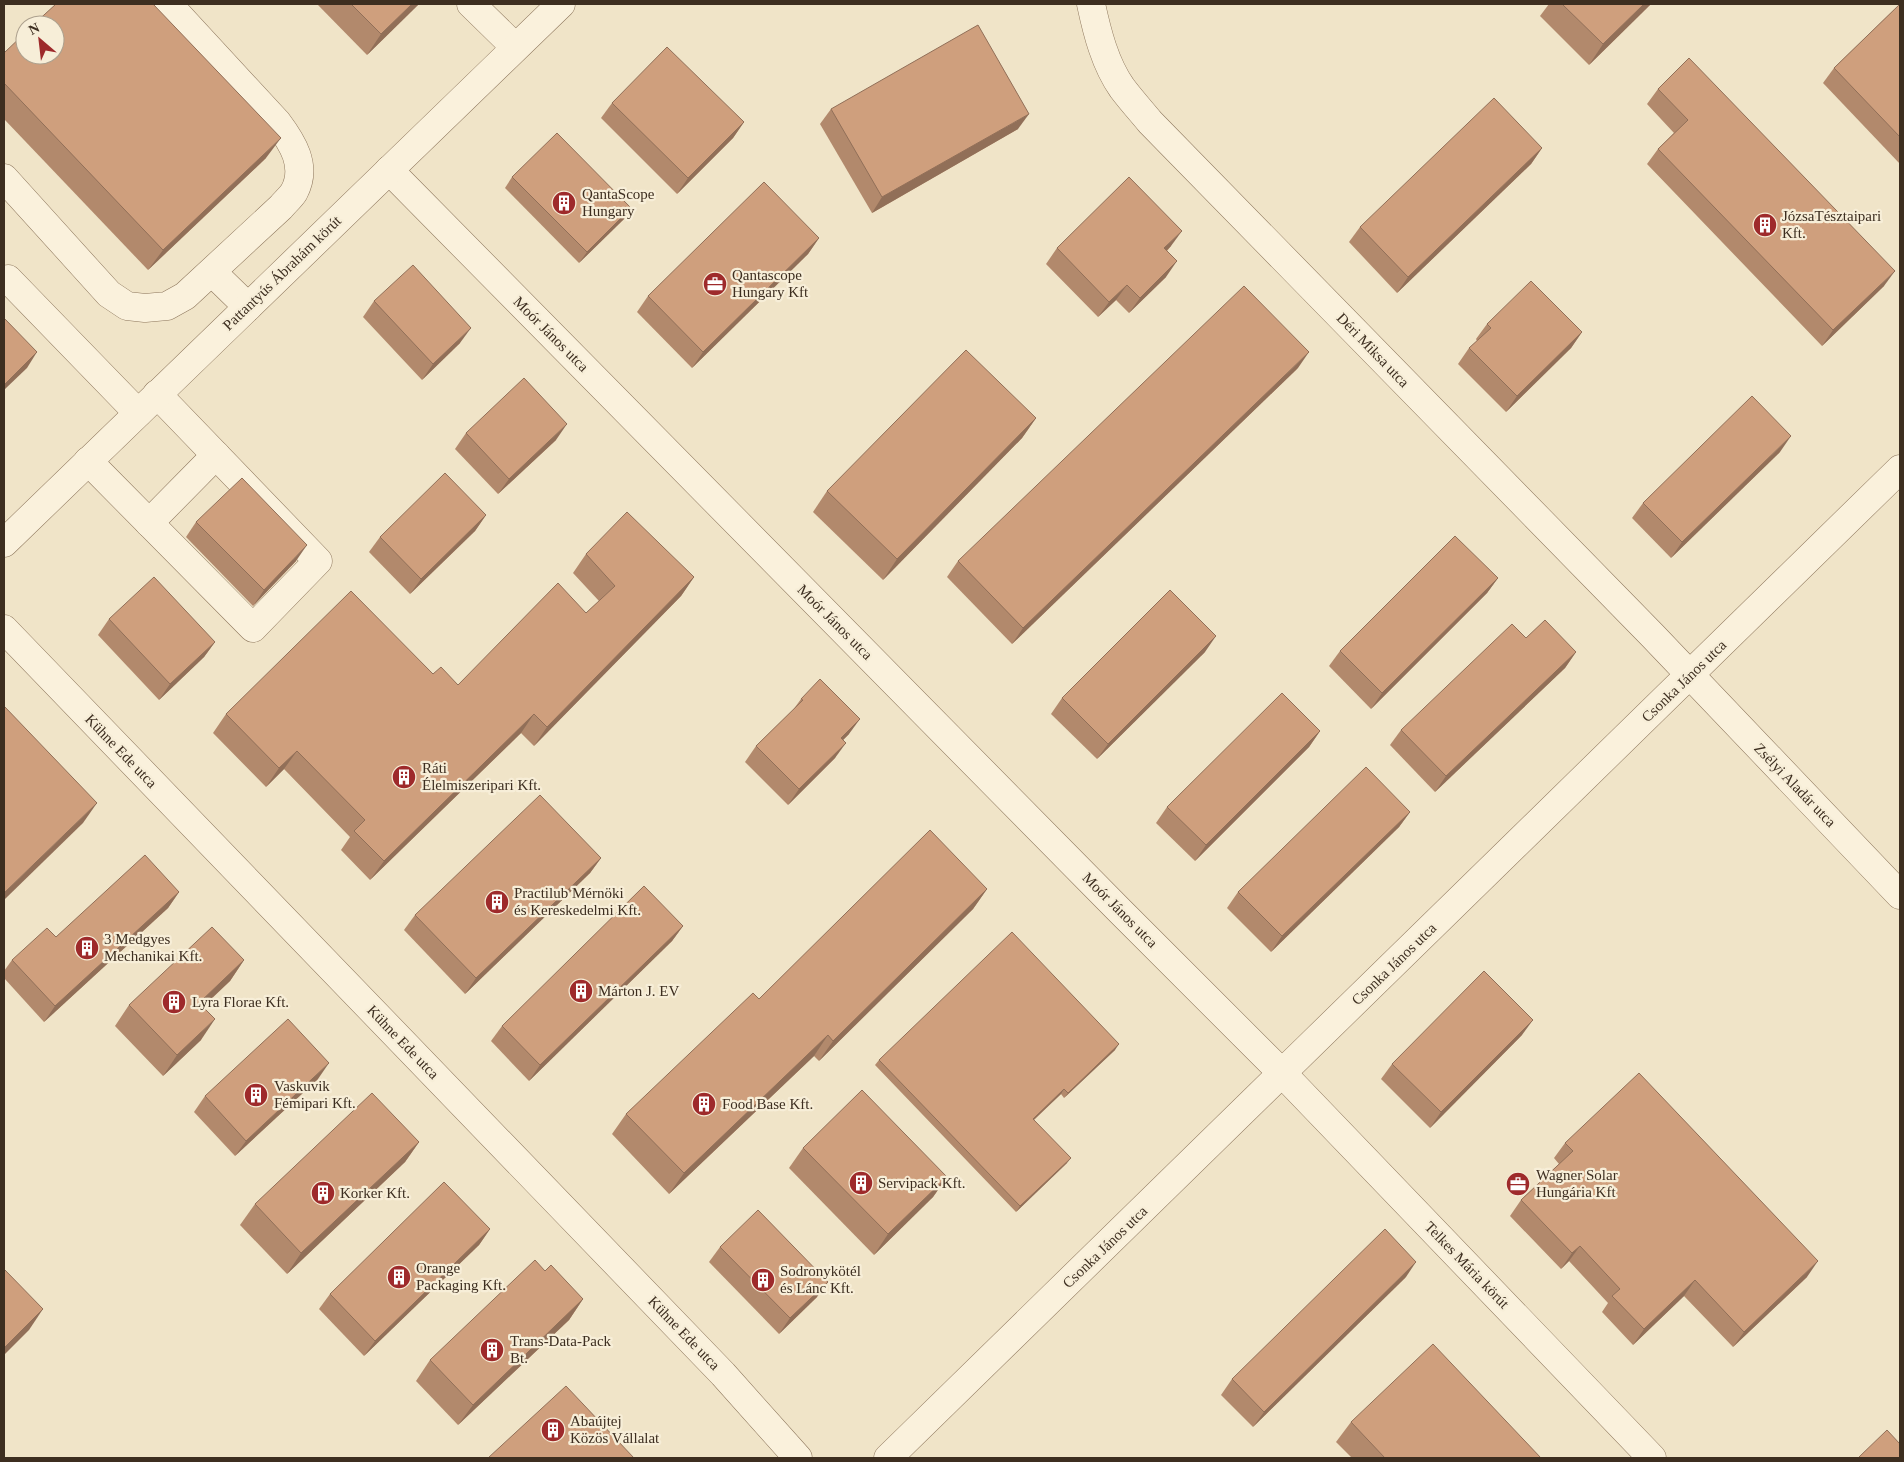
<svg xmlns="http://www.w3.org/2000/svg" width="1904" height="1462" font-family="'Times New Roman',serif">
	<style>
		.lines { fill: none; stroke-linecap: round; stroke-linejoin: round }
		.minor-casing { stroke: #8d765c; stroke-width: 29 }
		.minor { stroke: #faf1dc; stroke-width: 28 }
		.wall { fill: #b2896c }
		.shaded-wall { fill: #916f58 }
		.building { fill: #cf9f7d; stroke: #916f58 }
		.labels { text-anchor: middle; dominant-baseline: central; stroke-width: 4.5; stroke-linejoin: round; paint-order: stroke }
		.poi-label { font-size: 15px; fill: #3d2e20; stroke: #f7eed8; text-anchor: start }
		.street-label { font-size: 15px; fill: #3d2e20; stroke: #f7eed8 }
	</style>
	<rect width="100%" height="100%" fill="#f0e4c8"/>
	<g class="lines">
		<g class="minor-casing">
			<g id="minor">
				<path d="M 471,4 L 515,47"/>
				<path d="M 1091,4 C 1097,32 1105,64 1122,88 C 1131,100 1141,111 1150,122 L 1652,635 L 1900,895"/>
				<path d="M 389,170 L 1120,911 L 1282,1073 L 1652,1458"/>
				<path d="M 4,178 L 109,294 L 127,306 L 145,308 L 167,306 L 185,296 L 281,207 C 285,202 291,197 294,192 C 308,166 292,142 277,122 L 168,4"/>
				<path d="M 212,272 L 248,307"/>
				<path d="M 8,279 L 138,413"/>
				<path d="M 88,461 L 253,628 L 318,561 L 157,394"/>
				<path d="M 149,523 L 216,455"/>
				<path d="M 4,543 L 561,4"/>
				<path d="M 4,629 L 723,1374 L 798,1458"/>
				<path d="M 888,1458 L 1900,469"/>
			</g>
		</g>
		<use href="#minor" class="minor"/>
	</g>
	<g class="wall">
		<path d="M 317,4 L 419,4 L 367,55 Z"/>
		<path d="M 1549,4 L 1651,4 L 1589,65 L 1540,16 Z"/>
		<path d="M 1900,4 L 1900,164 L 1823,83 L 1834,68 Z"/>
		<path d="M 4,53 L 266,158 L 148,270 L 4,119 Z"/>
		<path d="M 1658,89 L 1884,286 L 1822,346 L 1647,164 L 1658,149 L 1674,133 L 1647,104 Z"/>
		<path d="M 612,103 L 744,122 L 733,138 L 677,194 L 601,118 Z"/>
		<path d="M 831,109 L 1018,129 L 872,213 L 820,124 Z"/>
		<path d="M 1542,148 L 1531,164 L 1397,293 L 1349,242 L 1360,227 Z"/>
		<path d="M 512,177 L 624,219 L 579,263 L 505,188 Z"/>
		<path d="M 819,238 L 808,254 L 692,368 L 637,312 L 648,296 Z"/>
		<path d="M 1171,246 L 1167,251 L 1166,277 L 1129,313 L 1116,300 L 1098,317 L 1046,264 L 1057,248 Z"/>
		<path d="M 374,301 L 460,343 L 422,380 L 363,317 Z"/>
		<path d="M 1487,324 L 1582,332 L 1571,348 L 1506,412 L 1458,364 L 1469,348 L 1477,341 L 1476,339 Z"/>
		<path d="M 1298,368 L 1012,644 L 947,577 L 958,561 Z"/>
		<path d="M 1036,418 L 1022,438 L 883,580 L 813,512 L 827,491 Z"/>
		<path d="M 466,433 L 556,440 L 498,494 L 455,449 Z"/>
		<path d="M 1780,452 L 1671,558 L 1632,518 L 1643,503 Z"/>
		<path d="M 486,515 L 475,531 L 410,594 L 369,552 L 380,537 Z"/>
		<path d="M 196,522 L 296,561 L 253,606 L 186,537 Z"/>
		<path d="M 586,554 L 694,577 L 681,596 L 534,746 L 521,733 L 370,880 L 341,850 L 350,837 L 284,769 L 266,787 L 213,733 L 226,714 L 433,674 L 458,685 L 586,613 L 599,601 L 573,573 Z"/>
		<path d="M 1498,578 L 1487,593 L 1371,709 L 1329,666 L 1340,651 Z"/>
		<path d="M 109,619 L 215,642 L 204,657 L 159,700 L 98,635 Z"/>
		<path d="M 1526,638 L 1576,652 L 1565,668 L 1435,792 L 1390,745 L 1401,730 Z"/>
		<path d="M 1205,652 L 1097,759 L 1051,714 L 1062,698 Z"/>
		<path d="M 801,699 L 849,734 L 843,740 L 835,758 L 788,805 L 745,762 L 756,746 L 793,710 Z"/>
		<path d="M 1320,731 L 1309,747 L 1195,861 L 1156,823 L 1167,807 Z"/>
		<path d="M 1410,812 L 1399,827 L 1271,952 L 1227,908 L 1238,892 Z"/>
		<path d="M 601,858 L 590,873 L 465,994 L 404,930 L 415,915 Z"/>
		<path d="M 987,889 L 973,909 L 819,1061 L 814,1056 L 669,1194 L 612,1134 L 626,1114 L 759,999 Z"/>
		<path d="M 179,892 L 168,908 L 44,1022 L 4,978 L 4,971 L 12,960 L 56,937 Z"/>
		<path d="M 683,926 L 672,941 L 529,1081 L 491,1041 L 502,1026 Z"/>
		<path d="M 244,960 L 230,981 L 203,1007 L 201,1040 L 163,1076 L 115,1026 L 129,1005 Z"/>
		<path d="M 1522,1035 L 1430,1128 L 1381,1079 L 1392,1064 Z"/>
		<path d="M 1115,1050 L 1064,1098 L 1061,1094 L 1034,1120 L 1067,1163 L 1016,1212 L 875,1065 L 879,1060 Z"/>
		<path d="M 318,1079 L 235,1156 L 194,1112 L 205,1096 Z"/>
		<path d="M 419,1142 L 405,1162 L 287,1274 L 240,1225 L 255,1204 Z"/>
		<path d="M 1565,1143 L 1807,1277 L 1733,1347 L 1684,1296 L 1633,1345 L 1602,1312 L 1608,1303 L 1569,1261 L 1561,1269 L 1510,1216 L 1521,1200 L 1559,1164 L 1554,1158 Z"/>
		<path d="M 803,1148 L 947,1177 L 933,1197 L 874,1255 L 789,1168 Z"/>
		<path d="M 490,1229 L 479,1245 L 364,1356 L 319,1309 L 330,1294 Z"/>
		<path d="M 720,1247 L 817,1297 L 779,1334 L 709,1262 Z"/>
		<path d="M 545,1271 L 583,1299 L 569,1320 L 458,1425 L 416,1381 L 430,1360 Z"/>
		<path d="M 1406,1277 L 1253,1427 L 1221,1395 L 1232,1379 Z"/>
		<path d="M 1351,1422 L 1541,1458 L 1352,1458 L 1336,1442 Z"/>
	</g>
	<g class="shaded-wall">
		<path d="M 412,4 L 419,4 L 367,55 L 381,34 Z"/>
		<path d="M 1644,4 L 1651,4 L 1589,65 L 1603,44 Z"/>
		<path d="M 1029,114 L 1018,129 L 872,213 L 882,197 Z"/>
		<path d="M 744,122 L 733,138 L 677,194 L 688,178 Z"/>
		<path d="M 281,138 L 266,158 L 148,270 L 163,250 Z"/>
		<path d="M 1542,148 L 1531,164 L 1397,293 L 1408,277 Z"/>
		<path d="M 631,208 L 624,219 L 579,263 L 587,252 Z"/>
		<path d="M 1182,231 L 1171,246 L 1153,264 L 1164,248 Z"/>
		<path d="M 819,238 L 808,254 L 692,368 L 703,352 Z"/>
		<path d="M 1177,261 L 1166,277 L 1129,313 L 1140,298 Z"/>
		<path d="M 1895,271 L 1884,286 L 1822,346 L 1833,330 Z"/>
		<path d="M 1127,285 L 1116,300 L 1098,317 L 1109,302 Z"/>
		<path d="M 471,328 L 460,343 L 422,380 L 433,364 Z"/>
		<path d="M 1582,332 L 1571,348 L 1506,412 L 1517,396 Z"/>
		<path d="M 37,352 L 27,368 L 4,390 L 4,385 Z"/>
		<path d="M 1309,352 L 1298,368 L 1012,644 L 1023,628 Z"/>
		<path d="M 1036,418 L 1022,438 L 883,580 L 897,559 Z"/>
		<path d="M 567,424 L 556,440 L 498,494 L 509,479 Z"/>
		<path d="M 1791,436 L 1780,452 L 1671,558 L 1682,542 Z"/>
		<path d="M 486,515 L 475,531 L 410,594 L 421,579 Z"/>
		<path d="M 307,545 L 296,561 L 253,606 L 264,590 Z"/>
		<path d="M 694,577 L 681,596 L 534,746 L 547,727 Z"/>
		<path d="M 1498,578 L 1487,593 L 1371,709 L 1382,693 Z"/>
		<path d="M 1216,636 L 1205,652 L 1097,759 L 1108,744 Z"/>
		<path d="M 215,642 L 204,657 L 159,700 L 170,684 Z"/>
		<path d="M 1576,652 L 1565,668 L 1435,792 L 1446,776 Z"/>
		<path d="M 534,714 L 521,733 L 370,880 L 384,861 Z"/>
		<path d="M 860,719 L 849,734 L 830,753 L 841,738 Z"/>
		<path d="M 1320,731 L 1309,747 L 1195,861 L 1206,845 Z"/>
		<path d="M 846,743 L 835,758 L 788,805 L 799,789 Z"/>
		<path d="M 297,751 L 284,769 L 266,787 L 279,768 Z"/>
		<path d="M 97,803 L 83,823 L 4,900 L 4,893 Z"/>
		<path d="M 1410,812 L 1399,827 L 1271,952 L 1282,936 Z"/>
		<path d="M 601,858 L 590,873 L 465,994 L 476,978 Z"/>
		<path d="M 987,889 L 973,909 L 819,1061 L 833,1041 Z"/>
		<path d="M 179,892 L 168,908 L 44,1022 L 55,1006 Z"/>
		<path d="M 683,926 L 672,941 L 529,1081 L 540,1065 Z"/>
		<path d="M 244,960 L 230,981 L 185,1023 L 199,1003 Z"/>
		<path d="M 215,1019 L 201,1040 L 163,1076 L 177,1055 Z"/>
		<path d="M 1533,1020 L 1522,1035 L 1430,1128 L 1441,1112 Z"/>
		<path d="M 828,1035 L 814,1056 L 669,1194 L 684,1173 Z"/>
		<path d="M 1119,1044 L 1115,1050 L 1064,1098 L 1068,1093 Z"/>
		<path d="M 329,1063 L 318,1079 L 235,1156 L 246,1141 Z"/>
		<path d="M 1064,1089 L 1061,1094 L 1029,1124 L 1033,1119 Z"/>
		<path d="M 419,1142 L 405,1162 L 287,1274 L 301,1253 Z"/>
		<path d="M 1071,1158 L 1067,1163 L 1016,1212 L 1020,1206 Z"/>
		<path d="M 947,1177 L 933,1197 L 874,1255 L 888,1234 Z"/>
		<path d="M 490,1229 L 479,1245 L 364,1356 L 375,1341 Z"/>
		<path d="M 1580,1246 L 1569,1261 L 1561,1269 L 1572,1253 Z"/>
		<path d="M 1818,1261 L 1807,1277 L 1733,1347 L 1744,1332 Z"/>
		<path d="M 1416,1262 L 1406,1277 L 1253,1427 L 1264,1412 Z"/>
		<path d="M 1695,1280 L 1684,1296 L 1633,1345 L 1644,1329 Z"/>
		<path d="M 828,1282 L 817,1297 L 779,1334 L 790,1318 Z"/>
		<path d="M 583,1299 L 569,1320 L 458,1425 L 473,1405 Z"/>
		<path d="M 43,1309 L 29,1330 L 4,1355 L 4,1348 Z"/>
	</g>
	<g class="building">
		<path d="M 56,4 L 153,4 L 281,138 L 163,250 L 4,83 L 4,53 L 25,33 L 25,55 L 55,55 L 55,25 L 33,25 Z"/>
		<path d="M 351,4 L 412,4 L 381,34 Z"/>
		<path d="M 1562,4 L 1644,4 L 1603,44 Z"/>
		<path d="M 1900,4 L 1900,137 L 1834,68 Z"/>
		<path d="M 978,25 L 1029,114 L 882,197 L 831,109 Z"/>
		<path d="M 667,47 L 744,122 L 688,178 L 612,103 Z"/>
		<path d="M 1689,58 L 1895,271 L 1833,330 L 1658,149 L 1688,120 L 1658,89 Z"/>
		<path d="M 1494,98 L 1542,148 L 1408,277 L 1360,227 Z"/>
		<path d="M 557,133 L 631,208 L 587,252 L 512,177 Z"/>
		<path d="M 1129,177 L 1182,231 L 1164,248 L 1177,261 L 1140,298 L 1127,285 L 1109,302 L 1057,248 Z"/>
		<path d="M 764,182 L 819,238 L 703,352 L 648,296 Z"/>
		<path d="M 413,265 L 471,328 L 433,364 L 374,301 Z"/>
		<path d="M 1531,281 L 1582,332 L 1517,396 L 1469,348 L 1491,328 L 1487,324 Z"/>
		<path d="M 1244,286 L 1309,352 L 1023,628 L 958,561 Z"/>
		<path d="M 4,318 L 37,352 L 4,385 Z"/>
		<path d="M 966,350 L 1036,418 L 897,559 L 827,491 Z"/>
		<path d="M 524,378 L 567,424 L 509,479 L 466,433 Z"/>
		<path d="M 1752,396 L 1791,436 L 1682,542 L 1643,503 Z"/>
		<path d="M 445,473 L 486,515 L 421,579 L 380,537 Z"/>
		<path d="M 242,478 L 307,545 L 264,590 L 196,522 Z"/>
		<path d="M 627,512 L 694,577 L 547,727 L 534,714 L 384,861 L 354,831 L 365,820 L 297,751 L 279,768 L 226,714 L 351,591 L 433,674 L 441,667 L 458,685 L 558,583 L 586,613 L 615,586 L 586,554 Z"/>
		<path d="M 1455,536 L 1498,578 L 1382,693 L 1340,651 Z"/>
		<path d="M 154,577 L 215,642 L 170,684 L 109,619 Z"/>
		<path d="M 1170,590 L 1216,636 L 1108,744 L 1062,698 Z"/>
		<path d="M 1545,620 L 1576,652 L 1446,776 L 1401,730 L 1512,624 L 1526,638 Z"/>
		<path d="M 820,679 L 860,719 L 841,738 L 846,743 L 799,789 L 756,746 L 803,700 L 801,699 Z"/>
		<path d="M 1282,693 L 1320,731 L 1206,845 L 1167,807 Z"/>
		<path d="M 4,706 L 97,803 L 4,893 Z"/>
		<path d="M 1366,767 L 1410,812 L 1282,936 L 1238,892 Z"/>
		<path d="M 540,795 L 601,858 L 476,978 L 415,915 Z"/>
		<path d="M 930,830 L 987,889 L 833,1041 L 828,1035 L 684,1173 L 626,1114 L 753,993 L 759,999 Z"/>
		<path d="M 145,855 L 179,892 L 55,1006 L 12,960 L 47,928 L 56,937 Z"/>
		<path d="M 644,886 L 683,926 L 540,1065 L 502,1026 Z"/>
		<path d="M 212,927 L 244,960 L 199,1003 L 215,1019 L 177,1055 L 129,1005 Z"/>
		<path d="M 1012,932 L 1119,1044 L 1068,1093 L 1064,1089 L 1033,1119 L 1071,1158 L 1020,1206 L 879,1060 Z"/>
		<path d="M 1484,971 L 1533,1020 L 1441,1112 L 1392,1064 Z"/>
		<path d="M 288,1019 L 329,1063 L 246,1141 L 205,1096 Z"/>
		<path d="M 1639,1073 L 1818,1261 L 1744,1332 L 1695,1280 L 1644,1329 L 1612,1296 L 1620,1289 L 1580,1246 L 1572,1253 L 1521,1200 L 1573,1151 L 1565,1143 Z"/>
		<path d="M 862,1090 L 947,1177 L 888,1234 L 803,1148 Z"/>
		<path d="M 372,1093 L 419,1142 L 301,1253 L 255,1204 Z"/>
		<path d="M 444,1182 L 490,1229 L 375,1341 L 330,1294 Z"/>
		<path d="M 758,1210 L 828,1282 L 790,1318 L 720,1247 Z"/>
		<path d="M 1385,1229 L 1416,1262 L 1264,1412 L 1232,1379 Z"/>
		<path d="M 535,1260 L 545,1271 L 551,1265 L 583,1299 L 473,1405 L 430,1360 Z"/>
		<path d="M 4,1269 L 43,1309 L 4,1348 Z"/>
		<path d="M 1433,1344 L 1541,1458 L 1385,1458 L 1351,1422 Z"/>
		<path d="M 566,1386 L 634,1458 L 488,1458 Z"/>
		<path d="M 1887,1430 L 1900,1444 L 1900,1458 L 1858,1458 Z"/>
	</g>
	<defs>
		<g id="building-disc" transform="scale(1.25)"><circle r="9.5" fill="#9e2a2b" stroke="#f7eed8"/><path d="M-4-6H4V6H1V3H-1V6H-4ZM-2.5-4.3h1.7v1.8h-1.7ZM.8-4.3h1.7v1.8H.8ZM-2.5-1h1.7V.8h-1.7ZM.8-1h1.7V.8H.8Z" fill="#fff"/></g>
		<g id="office-disc" transform="scale(1.25)"><circle r="9.5" fill="#9e2a2b" stroke="#f7eed8"/><path d="M-6-3h4V-5.5h4V-3h4V5H-6ZM-1-4.5V-3h2v-1.5ZM-6 0V1H6V0Z" fill="#fff"/></g>
	</defs>
	<g fill-rule="evenodd">
		<use href="#building-disc" x="564" y="203"/>
		<use href="#building-disc" x="1765" y="225"/>
		<use href="#office-disc" x="715" y="284"/>
		<use href="#building-disc" x="404" y="777"/>
		<use href="#building-disc" x="497" y="902"/>
		<use href="#building-disc" x="87" y="948"/>
		<use href="#building-disc" x="581" y="991"/>
		<use href="#building-disc" x="174" y="1002"/>
		<use href="#building-disc" x="256" y="1095"/>
		<use href="#building-disc" x="704" y="1104"/>
		<use href="#building-disc" x="861" y="1183"/>
		<use href="#office-disc" x="1518" y="1184"/>
		<use href="#building-disc" x="323" y="1193"/>
		<use href="#building-disc" x="399" y="1277"/>
		<use href="#building-disc" x="763" y="1280"/>
		<use href="#building-disc" x="492" y="1350"/>
		<use href="#building-disc" x="553" y="1430"/>
	</g>
	<g class="labels">
		<g class="poi-label">
			<text x="582" y="194">QantaScope<tspan x="582" dy="17">Hungary</tspan></text>
			<text x="1782" y="216">JózsaTésztaipari<tspan x="1782" dy="17">Kft.</tspan></text>
			<text x="732" y="275">Qantascope<tspan x="732" dy="17">Hungary Kft</tspan></text>
			<text x="422" y="768">Ráti<tspan x="422" dy="17">Élelmiszeripari Kft.</tspan></text>
			<text x="514" y="893">Practilub Mérnöki<tspan x="514" dy="17">és Kereskedelmi Kft.</tspan></text>
			<text x="104" y="939">3 Medgyes<tspan x="104" dy="17">Mechanikai Kft.</tspan></text>
			<text x="598" y="991">Márton J. EV</text>
			<text x="192" y="1002">Lyra Florae Kft.</text>
			<text x="274" y="1086">Vaskuvik<tspan x="274" dy="17">Fémipari Kft.</tspan></text>
			<text x="722" y="1104">Food Base Kft.</text>
			<text x="1536" y="1175">Wagner Solar<tspan x="1536" dy="17">Hungária Kft</tspan></text>
			<text x="878" y="1183">Servipack Kft.</text>
			<text x="340" y="1193">Korker Kft.</text>
			<text x="416" y="1268">Orange<tspan x="416" dy="17">Packaging Kft.</tspan></text>
			<text x="780" y="1271">Sodronykötél<tspan x="780" dy="17">és Lánc Kft.</tspan></text>
			<text x="510" y="1341">Trans-Data-Pack<tspan x="510" dy="17">Bt.</tspan></text>
			<text x="570" y="1421">Abaújtej<tspan x="570" dy="17">Közös Vállalat</tspan></text>
		</g>
		<g class="street-label">
			<text transform="translate(282 273) rotate(-44)">Pattantyús Ábrahám körút</text>
			<text transform="translate(551 334) rotate(45)">Moór János utca</text>
			<text transform="translate(1373 350) rotate(46)">Déri Miksa utca</text>
			<text transform="translate(835 622) rotate(45)">Moór János utca</text>
			<text transform="translate(1684 681) rotate(-44)">Csonka János utca</text>
			<text transform="translate(121 751) rotate(46)">Kühne Ede utca</text>
			<text transform="translate(1795 785) rotate(46)">Zsélyi Aladár utca</text>
			<text transform="translate(1120 910) rotate(45)">Moór János utca</text>
			<text transform="translate(1394 964) rotate(-44)">Csonka János utca</text>
			<text transform="translate(403 1042) rotate(46)">Kühne Ede utca</text>
			<text transform="translate(1105 1247) rotate(-44)">Csonka János utca</text>
			<text transform="translate(1467 1265) rotate(46)">Telkes Mária körút</text>
			<text transform="translate(684 1333) rotate(46)">Kühne Ede utca</text>
		</g>
	</g>
	<rect width="1904" height="1462" fill="none" stroke="#3d2e20" stroke-width="10"/>
	<g transform="translate(40 40) rotate(332)"><circle r="24" fill="#f7eed8" stroke="#ada18e"/>
	<path d="M0-4L9 19L0 12L-9 19Z" fill="#9e2a2b"/>
	<text y="-8" font-size="14" font-weight="bold" text-anchor="middle" fill="#3d2e20">N</text>
	</g>
</svg>
